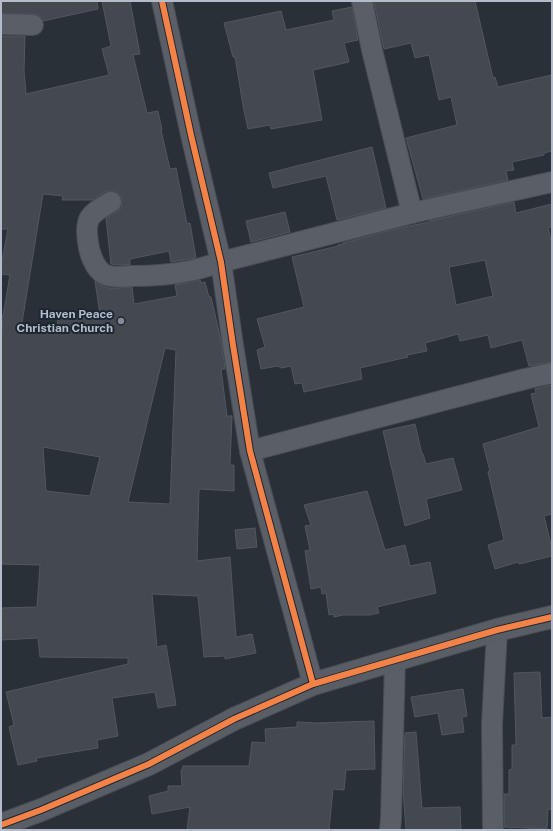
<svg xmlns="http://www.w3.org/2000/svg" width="553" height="831" font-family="'Public Sans',sans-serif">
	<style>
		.building { fill: #444950; stroke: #52575f; fill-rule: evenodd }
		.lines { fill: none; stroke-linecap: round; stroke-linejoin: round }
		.street-casing { stroke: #484c53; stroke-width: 22 }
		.secondary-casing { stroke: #484c53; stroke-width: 24 }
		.street { stroke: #5a5e66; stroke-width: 20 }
		.secondary { stroke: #595d64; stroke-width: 22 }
		.cycleway-casing { stroke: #1d2633; stroke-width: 8 }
		.cycleway { stroke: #f48246; stroke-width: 6 }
		.poi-dot { fill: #848b96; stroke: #1d2633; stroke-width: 1.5 }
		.labels { text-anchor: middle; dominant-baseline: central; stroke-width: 4; stroke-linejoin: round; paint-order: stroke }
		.poi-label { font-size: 12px; font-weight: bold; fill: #b4bcc9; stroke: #1d2633; text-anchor: end }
	</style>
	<rect width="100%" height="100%" fill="#2a3038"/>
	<g class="building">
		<path d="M 1,1 L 97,1 L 98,9 L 43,21 L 39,15 L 34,14 L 1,13 Z"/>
		<path d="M 102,1 L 130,1 L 140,54 L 133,55 L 147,113 L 158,111 L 162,130 L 161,130 L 170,169 L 176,168 L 187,224 L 190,223 L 196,258 L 171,262 L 169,251 L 130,259 L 130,265 L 118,265 L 111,264 L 106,218 L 117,212 L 121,208 L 122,201 L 121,196 L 116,192 L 110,191 L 105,192 L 93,200 L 62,200 L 63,196 L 43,194 L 21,329 L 57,334 L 58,314 L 100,315 L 95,281 L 100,285 L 109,288 L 118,288 L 132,287 L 134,304 L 177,296 L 175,285 L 200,280 L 201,283 L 205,282 L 209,297 L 211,297 L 220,336 L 225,367 L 225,369 L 221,369 L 227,416 L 232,416 L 230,465 L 234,465 L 234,491 L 199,489 L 197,561 L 230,557 L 236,637 L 252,634 L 256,653 L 225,659 L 225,656 L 204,657 L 198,596 L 152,594 L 157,647 L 166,645 L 176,705 L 158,708 L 155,692 L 112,698 L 118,736 L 97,740 L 98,748 L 36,758 L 37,761 L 18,765 L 9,727 L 14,725 L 6,692 L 128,664 L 128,658 L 40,657 L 38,638 L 1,640 L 1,608 L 37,607 L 40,565 L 1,564 L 1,334 L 2,334 L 2,316 L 3,316 L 10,275 L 1,274 L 1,266 L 8,229 L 1,229 L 1,36 L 25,36 L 24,71 L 26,94 L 109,75 L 102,49 L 111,46 ZM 165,348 L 176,350 L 170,504 L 128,502 ZM 43,447 L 100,457 L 90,496 L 46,491 Z"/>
		<path d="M 381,1 L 475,1 L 493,78 L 495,77 L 498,87 L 552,75 L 552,151 L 544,153 L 544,155 L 512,162 L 514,170 L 506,171 L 508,180 L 423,199 L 406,138 L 457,125 L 451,97 L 439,100 L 429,55 L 415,58 L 411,43 L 384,49 L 374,2 Z"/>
		<path d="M 352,7 L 358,40 L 344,43 L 349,62 L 313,70 L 322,120 L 271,129 L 270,125 L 248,129 L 244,111 L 235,57 L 233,57 L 224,23 L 281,11 L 286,30 L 334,20 L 332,11 Z"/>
		<path d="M 372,147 L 386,208 L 337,220 L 326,176 L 273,188 L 269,173 Z"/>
		<path d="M 514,202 L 516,213 L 552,204 L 552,227 L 548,228 L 552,244 L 552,362 L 529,366 L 522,340 L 491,348 L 488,335 L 460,341 L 458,334 L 425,343 L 427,351 L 407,355 L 408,357 L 360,368 L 362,379 L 304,392 L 302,383 L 295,384 L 291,366 L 281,368 L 278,366 L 261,369 L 257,350 L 265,347 L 257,319 L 304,307 L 292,257 L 338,246 L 338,245 L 343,244 L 343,243 L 395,229 L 429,222 L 429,221 ZM 485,260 L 493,296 L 456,305 L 449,267 Z"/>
		<path d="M 285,212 L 290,232 L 251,242 L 246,221 Z"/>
		<path d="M 552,385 L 552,514 L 544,516 L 552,549 L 552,556 L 519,564 L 518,562 L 495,569 L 488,545 L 504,540 L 488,472 L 490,471 L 483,444 L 539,427 L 531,394 L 536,393 L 535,389 Z"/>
		<path d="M 415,424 L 422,454 L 423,454 L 426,464 L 453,458 L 462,490 L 426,499 L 430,518 L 405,526 L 383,431 Z"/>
		<path d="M 367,491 L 385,550 L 405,545 L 410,566 L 430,562 L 436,593 L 377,607 L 379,613 L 369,615 L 343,615 L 334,617 L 334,614 L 329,615 L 326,593 L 322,594 L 321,587 L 311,589 L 305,551 L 310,550 L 305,526 L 311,525 L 304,505 Z"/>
		<path d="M 255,528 L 257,547 L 237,549 L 235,530 Z"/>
		<path d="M 540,672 L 542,718 L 552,717 L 552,810 L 548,809 L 547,829 L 504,827 L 504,794 L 509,794 L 509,770 L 512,769 L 512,745 L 516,745 L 514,673 Z"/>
		<path d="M 463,689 L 467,716 L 462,717 L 464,732 L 442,735 L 438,713 L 415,717 L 411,697 Z"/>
		<path d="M 374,721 L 375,769 L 346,770 L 344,790 L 333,789 L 329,830 L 187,830 L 190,807 L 152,814 L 149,796 L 168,791 L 168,786 L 182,786 L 181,770 L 182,770 L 183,766 L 249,766 L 252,742 L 266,743 L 265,729 L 297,727 L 297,722 L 316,723 Z"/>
		<path d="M 416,732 L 422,808 L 460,807 L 461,830 L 406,830 L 403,789 L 405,733 Z"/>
	</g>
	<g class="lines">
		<g class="street-casing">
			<g id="street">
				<path d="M 162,1 L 191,135 L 221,262 L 233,345 L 250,451 L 313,684"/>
				<path d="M 362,1 L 372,50 L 412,213"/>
				<path d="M 1,24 L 33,25"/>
				<path d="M 111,202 C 91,214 84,216 88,242 C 89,252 94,268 104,274 C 112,278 123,277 131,276 C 151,276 170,275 189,271 C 200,269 211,265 221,262 L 412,213 L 552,182"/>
				<path d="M 250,451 L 525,379 L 552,373"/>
				<path d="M 390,830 L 391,819 L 395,659"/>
				<path d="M 493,830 L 492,724 L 497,630"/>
			</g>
		</g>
		<g class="secondary-casing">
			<path id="secondary" d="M 1,825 L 41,810 L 149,764 L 234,719 L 313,684 L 497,630 L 552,617"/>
		</g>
		<use href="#street" class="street"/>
		<use href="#secondary" class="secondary"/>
		<g class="cycleway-casing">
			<g id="cycleway">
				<path d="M 162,1 L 191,135 L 221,262 L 233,345 L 250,451 L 313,684"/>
				<path d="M 1,825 L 41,810 L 149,764 L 234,719 L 313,684 L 497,630 L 552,617"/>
			</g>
		</g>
		<use href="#cycleway" class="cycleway"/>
	</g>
	<circle class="poi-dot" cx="121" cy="321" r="4"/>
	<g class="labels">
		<g class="poi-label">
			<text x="113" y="314">Haven Peace<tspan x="113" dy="14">Christian Church</tspan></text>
		</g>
	</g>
	<rect width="553" height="831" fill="none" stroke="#b4bcc9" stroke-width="4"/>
</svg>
